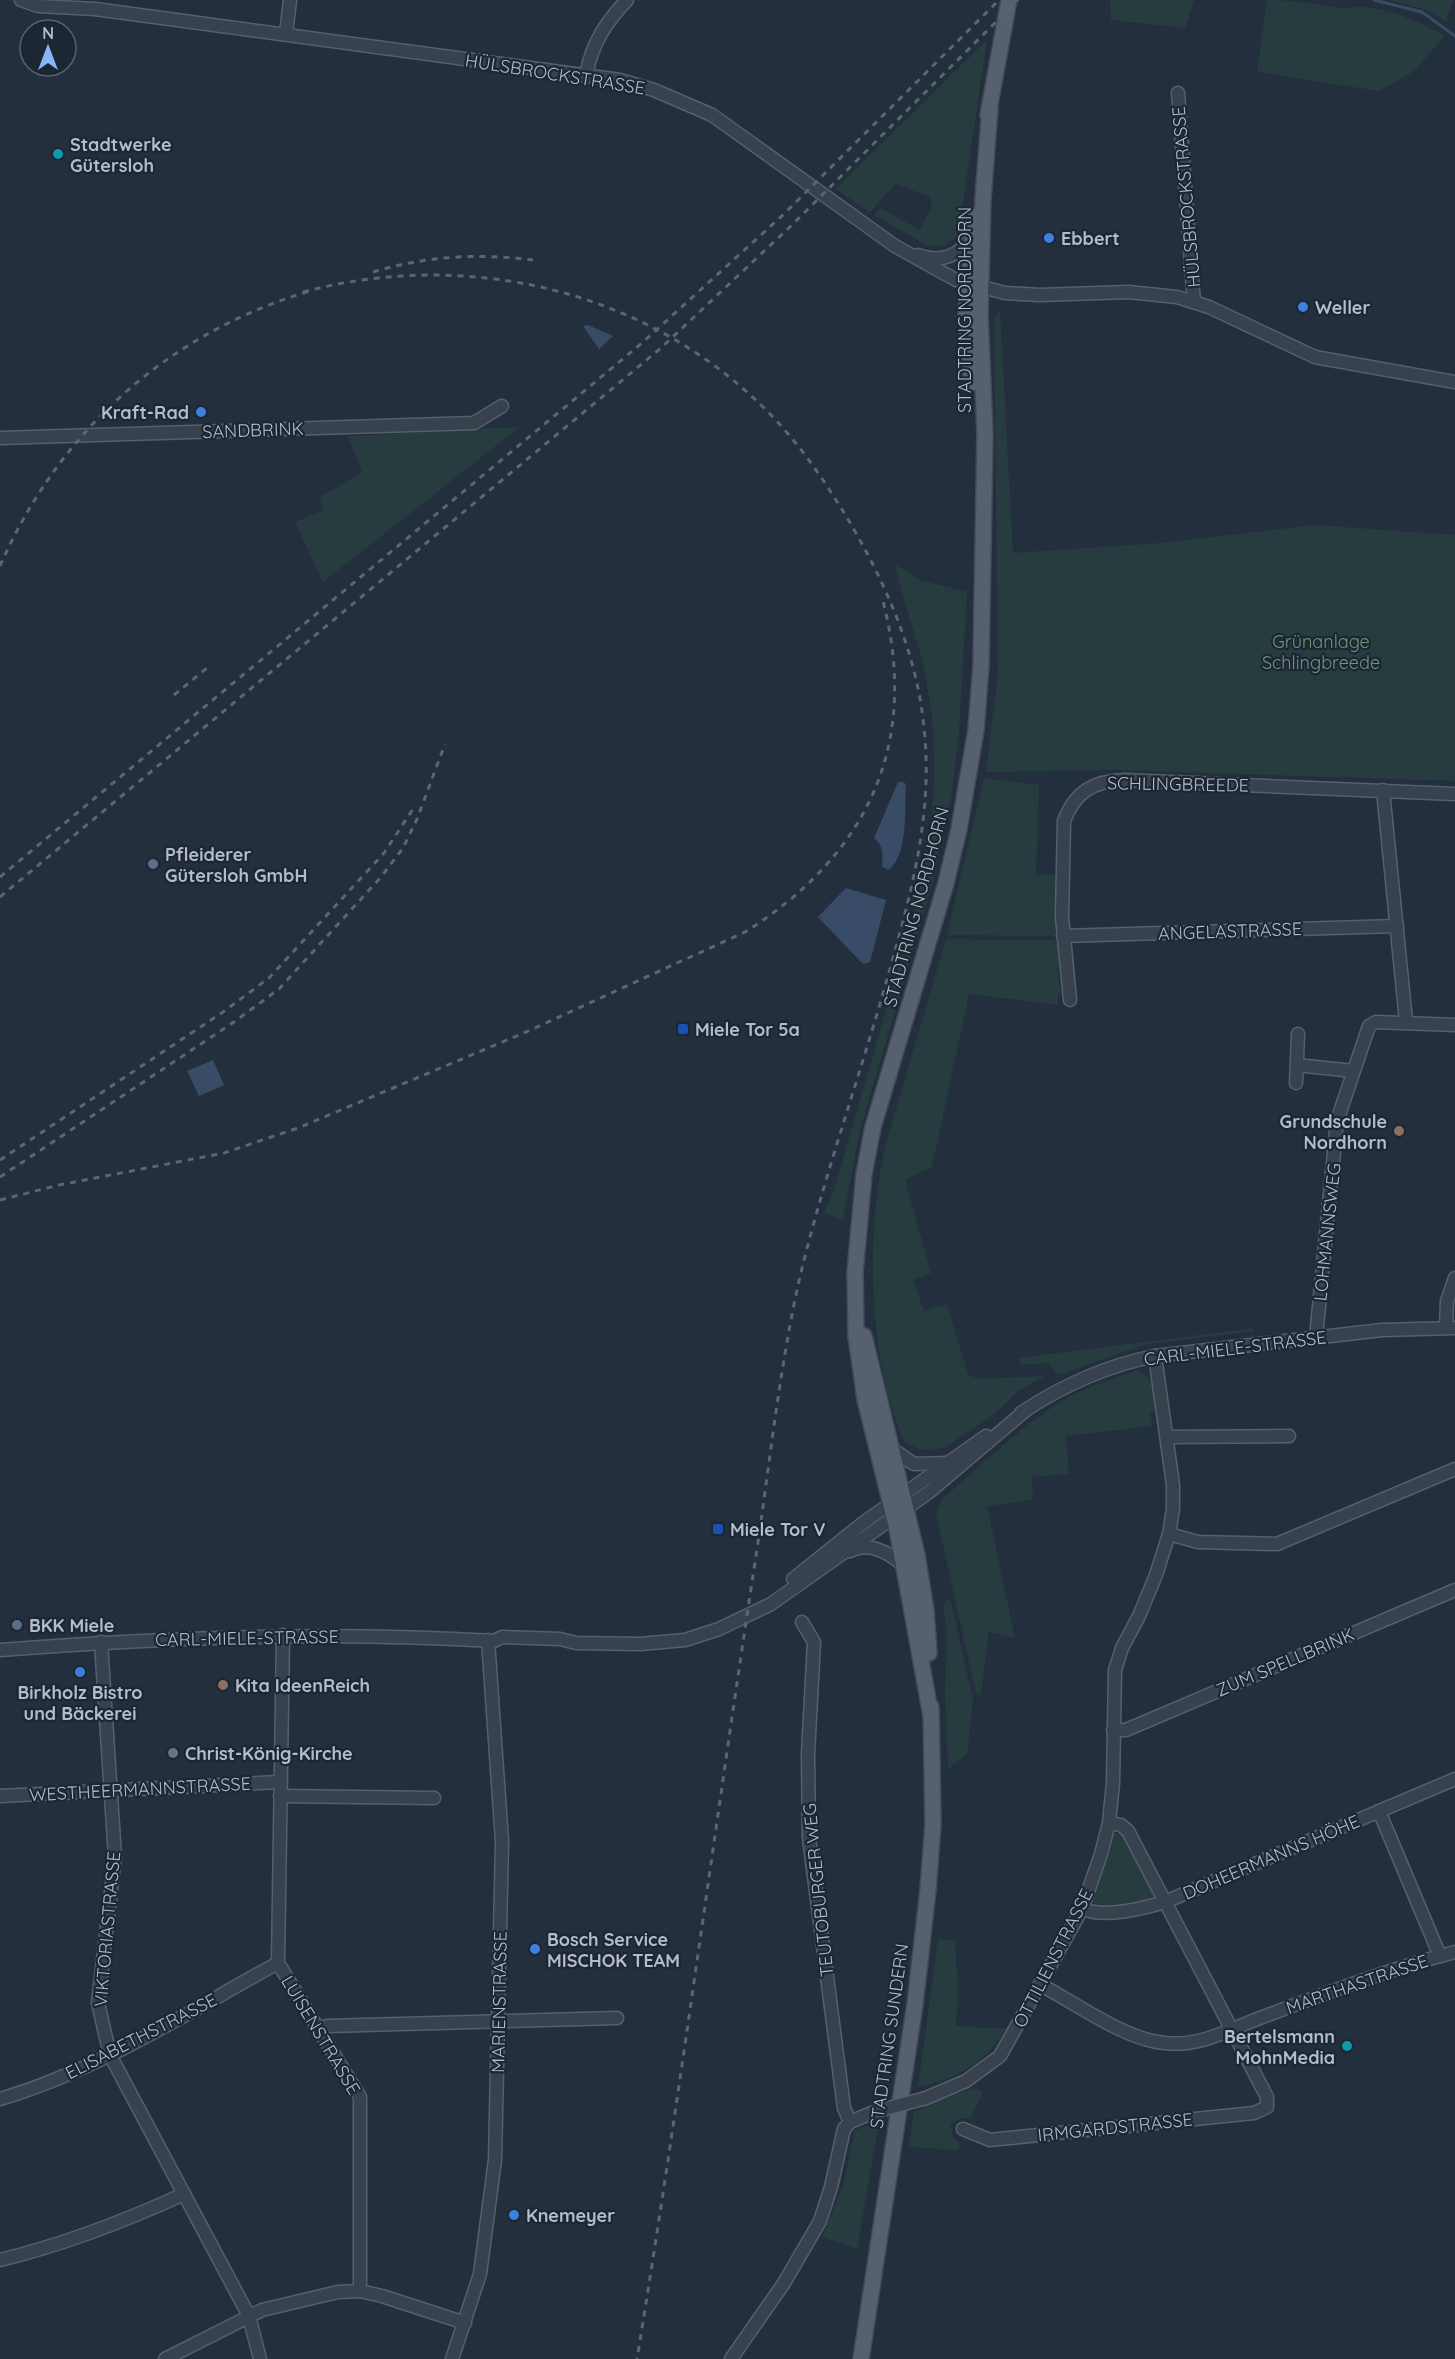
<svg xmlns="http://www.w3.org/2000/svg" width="1455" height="2359" font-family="Quicksand,sans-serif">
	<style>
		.green { fill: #263c3f }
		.water { fill: #394c67 }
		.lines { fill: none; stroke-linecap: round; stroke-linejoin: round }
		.stream { stroke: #394c67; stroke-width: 3 }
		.minor-casing { stroke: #565f6c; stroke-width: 15 }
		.major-casing { stroke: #414a57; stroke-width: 18 }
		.minor { stroke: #38414e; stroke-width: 12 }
		.major { stroke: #56606e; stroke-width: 15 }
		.rail { stroke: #5a6575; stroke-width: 3; stroke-dasharray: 6 6; stroke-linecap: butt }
		.minor-bridge-casing { stroke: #565f6c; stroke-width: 15; stroke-linecap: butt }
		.minor-bridge { stroke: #38414e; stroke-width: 12 }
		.culture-dot { fill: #0f9aa8; stroke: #1d2633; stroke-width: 2 }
		.shop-dot { fill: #3f7fe0; stroke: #1d2633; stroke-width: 2 }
		.service-dot { fill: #5c6f8a; stroke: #1d2633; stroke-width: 2 }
		.transit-dot { fill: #1a4fb4; stroke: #1d2633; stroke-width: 2 }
		.education-dot { fill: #8d6e63; stroke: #1d2633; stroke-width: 2 }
		.worship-dot { fill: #6b7280; stroke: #1d2633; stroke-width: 2 }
		.labels { text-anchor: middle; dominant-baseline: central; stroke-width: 4.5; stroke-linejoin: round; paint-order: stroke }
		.street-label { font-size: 18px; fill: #b4bcc9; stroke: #1d2633 }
		.poi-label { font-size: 18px; font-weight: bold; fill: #b4bcc9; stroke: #1d2633; text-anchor: start }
		.park-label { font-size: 18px; fill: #6b9a76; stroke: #1d2633 }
	</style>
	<rect width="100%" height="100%" fill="#242f3e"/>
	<g class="green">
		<path d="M 1110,0 L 1194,0 L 1185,28 L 1111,20 Z"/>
		<path d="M 1267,0 C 1291,0 1312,4 1335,7 C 1344,9 1354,6 1363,7 C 1392,9 1420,22 1445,36 L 1413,72 L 1379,91 L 1257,72 Z"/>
		<path d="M 1389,0 L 1453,0 L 1446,21 L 1423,9 Z"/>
		<path d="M 987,40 L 958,236 L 944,246 L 926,245 L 874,215 L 881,208 L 919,230 L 932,208 L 930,197 L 895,184 L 870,212 L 835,189 Z"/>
		<path d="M 1000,311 L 1013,553 L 1162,543 L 1315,525 L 1455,535 L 1455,781 L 1116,770 L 986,772 L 998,672 L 994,318 Z"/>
		<path d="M 520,427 L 323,582 L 295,522 L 324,510 L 320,497 L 362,472 L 348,436 Z"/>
		<path d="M 895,564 L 920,580 L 967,592 L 959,733 L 952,791 L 933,881 L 859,1134 L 843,1220 L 824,1213 L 834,1190 L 919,896 C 936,818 941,744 923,665 C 915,631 902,599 895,564 Z"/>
		<path d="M 984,778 L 1039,785 L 1036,875 L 1057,875 L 1058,936 L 947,935 Z"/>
		<path d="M 946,939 L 1059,940 L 1061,965 L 1057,968 L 1061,992 L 1058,994 L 1058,1005 L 969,994 L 932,1167 L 905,1180 L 931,1273 L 913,1280 L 924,1311 L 947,1304 L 968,1375 L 979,1379 L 1045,1376 L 1018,1391 L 995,1414 L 944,1448 L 922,1450 L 905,1443 C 867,1359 866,1235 885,1147 Z"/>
		<path d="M 1254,1328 L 1254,1331 L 1147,1344 L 1058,1375 L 1048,1363 L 1021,1365 L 1018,1358 Z"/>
		<path d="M 1138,1370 C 1155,1378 1153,1395 1155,1411 L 1150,1412 L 1152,1426 L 1066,1436 L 1069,1474 L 1032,1477 L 1033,1500 L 987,1506 L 1015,1638 L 989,1632 L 981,1696 L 976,1693 L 936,1514 L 941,1500 C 980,1466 1018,1429 1062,1401 C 1085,1387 1112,1379 1138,1370 Z"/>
		<path d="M 950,1598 L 973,1700 L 967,1754 L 948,1769 L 945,1693 L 947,1633 L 943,1604 Z"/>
		<path d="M 1122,1833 L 1156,1898 L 1123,1906 L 1095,1904 L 1092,1900 L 1110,1853 L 1114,1834 Z"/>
		<path d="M 938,1939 L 955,1941 L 958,1989 L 956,2026 L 1006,2029 C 982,2067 960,2076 918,2087 Z"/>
		<path d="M 976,2088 L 983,2092 L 970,2119 L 962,2118 L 950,2124 L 953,2137 L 959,2142 L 959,2150 L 909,2147 L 914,2111 L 924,2109 L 925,2104 Z"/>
		<path d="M 879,2122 L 857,2249 L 822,2237 L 843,2186 L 855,2130 Z"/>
	</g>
	<g class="water">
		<path d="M 588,325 L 613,336 L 599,349 L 583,326 Z"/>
		<path d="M 898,782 L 904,782 L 906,786 C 904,811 909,852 889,870 L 882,867 C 883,855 884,846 874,838 Z"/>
		<path d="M 846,888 L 886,900 L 870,962 L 863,964 L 818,917 Z"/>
		<path d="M 213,1060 L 224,1085 L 199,1096 L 187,1071 Z"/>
	</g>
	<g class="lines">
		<path class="stream" d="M 1374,0 L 1422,12 L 1455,36"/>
		<g class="minor-casing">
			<g id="minor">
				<path d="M 21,0 L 38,6 L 95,9 L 620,80 L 654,90 L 712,115 L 895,246 L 956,280 L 1005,293 L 1040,295 L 1128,292 L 1177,297 L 1209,307 L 1315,357 L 1455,382"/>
				<path d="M 286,34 L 290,0"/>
				<path d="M 586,75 C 592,44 605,23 627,0"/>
				<path d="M 1178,93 L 1194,302"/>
				<path d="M 918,255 C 940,263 958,257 971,238"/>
				<path d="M 0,438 L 474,423 L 502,406"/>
				<path d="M 1383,790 L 1406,1021"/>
				<path d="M 1063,936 L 1397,926"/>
				<path d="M 1070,1000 L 1062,916 L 1064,821 C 1075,792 1093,781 1124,780 L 1455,794"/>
				<path d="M 1297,1065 L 1353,1071"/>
				<path d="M 1296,1083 L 1298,1034"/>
				<path d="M 1446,1328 L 1447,1301 L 1455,1278"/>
				<path d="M 1316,1337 L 1337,1121 L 1369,1026 L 1376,1022 L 1455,1025"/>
				<path d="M 1021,1413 C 1063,1385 1105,1366 1155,1356 L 1382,1330 L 1455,1328"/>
				<path d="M 1167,1437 L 1289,1436"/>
				<path d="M 892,1449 L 914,1464 L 948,1463"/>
				<path d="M 1169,1534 L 1198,1542 L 1277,1544 L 1455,1469"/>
				<path d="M 850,1551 C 869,1541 890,1553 904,1566"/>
				<path d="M 793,1579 L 863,1523 L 986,1436"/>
				<path d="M 802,1622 L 814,1642 L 808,1754 L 809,1838 L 844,2108 L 850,2122"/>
				<path d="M 283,1635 L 278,1963 L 360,2097 L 360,2291"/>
				<path d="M 101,1642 L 115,1857 L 98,2003 L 110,2055 L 249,2316 L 260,2359"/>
				<path d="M 0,1650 C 165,1637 329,1631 494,1641 L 502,1637 L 560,1639 L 576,1643 L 640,1644 L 685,1640 L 719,1629 L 771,1604 L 928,1493 L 1026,1410"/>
				<path d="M 1113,1730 L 1126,1730 L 1455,1590"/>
				<path d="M 0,1796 L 279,1782"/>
				<path d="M 280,1796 L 434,1798"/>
				<path d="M 1379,1811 L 1440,1956"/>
				<path d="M 1082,1909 C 1106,1918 1141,1909 1165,1902 L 1455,1779"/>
				<path d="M 1041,1985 C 1077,2004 1124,2039 1164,2043 C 1201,2047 1228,2030 1260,2018 C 1324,1994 1389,1969 1455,1952"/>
				<path d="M 320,2029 L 327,2026 L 617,2018"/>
				<path d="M 926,2098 L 966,2081 L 1000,2056 L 1082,1909 L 1101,1854 L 1109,1823 L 1113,1783 L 1115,1670 L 1122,1648 L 1139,1616 L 1156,1575 L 1169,1534 L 1173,1509 L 1173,1485 L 1155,1356"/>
				<path d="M 0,2099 C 99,2070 188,2012 278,1963"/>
				<path d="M 963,2129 L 990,2140 L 1254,2113 L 1267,2107 L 1267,2097 L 1128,1831 L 1121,1825 L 1109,1823"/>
				<path d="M 0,2260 C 66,2244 123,2222 184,2194"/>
				<path d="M 165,2359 L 262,2310 L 338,2292 L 360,2291 L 382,2296 L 465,2323"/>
				<path d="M 452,2359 L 480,2274 L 495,2160 L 502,1841 L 488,1640"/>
				<path d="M 731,2359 L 784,2283 L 820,2221 L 831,2187 L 844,2129 L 850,2122 L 874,2112"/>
			</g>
		</g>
		<g class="major-casing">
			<g id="major">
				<path d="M 988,115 L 1009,0"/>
				<path d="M 972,383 L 966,314 L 974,216"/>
				<path d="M 864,1336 L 917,1555 L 926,1611 L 929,1653"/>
				<path d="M 931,1716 L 897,1529 L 865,1399 L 856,1336 L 855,1272 L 864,1174 L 873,1127 L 946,883 L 959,829 L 976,730 L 981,665 L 985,433 L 980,315 L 983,199 L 990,107"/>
				<path d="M 861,2359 L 915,2004 L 928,1890 L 933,1824 L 931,1707"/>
			</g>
		</g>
		<use href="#minor" class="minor"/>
		<use href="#major" class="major"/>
		<g class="rail">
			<path d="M 373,272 C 426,256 478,253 533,260"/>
			<path d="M 303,292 C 468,248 650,290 771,415 C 800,445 824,480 846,516 C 885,581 917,653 924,728 C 933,810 913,887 891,965 C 862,1071 824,1174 799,1281 C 777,1380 768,1482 752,1582 C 713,1841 679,2101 637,2359"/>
			<path d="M 0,566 C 59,431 168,333 310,291"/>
			<path d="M 174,695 L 207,668"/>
			<path d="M 0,877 L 642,343 L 784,214 L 999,0"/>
			<path d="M 0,897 L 661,348 L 793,224 L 1018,0"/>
			<path d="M 0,1160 L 223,1012 L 269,978 L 384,853 L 415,806"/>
			<path d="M 0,1177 L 234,1022 L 279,989 L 381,877 L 403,848 L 417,819 L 445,744"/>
			<path d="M 0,1200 L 59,1185 L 224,1153 L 298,1128 L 526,1032 L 745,932 C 868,855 920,744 883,601"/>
		</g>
		<g class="minor-bridge-casing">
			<path id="minor-bridge" d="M 874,2112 L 926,2098"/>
		</g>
		<use href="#minor-bridge" class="minor-bridge"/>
	</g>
	<g class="culture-dot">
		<circle cx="58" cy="154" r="6"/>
		<circle cx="1347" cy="2046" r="6"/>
	</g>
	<g class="shop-dot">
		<circle cx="1049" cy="238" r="6"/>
		<circle cx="1303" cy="307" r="6"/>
		<circle cx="201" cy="412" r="6"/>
		<circle cx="80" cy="1672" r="6"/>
		<circle cx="535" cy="1949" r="6"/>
		<circle cx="514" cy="2215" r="6"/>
	</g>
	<g class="service-dot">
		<circle cx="153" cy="864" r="6"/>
		<circle cx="17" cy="1625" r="6"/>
	</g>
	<g class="transit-dot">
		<rect x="677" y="1023" width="12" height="12" rx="3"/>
		<rect x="712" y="1523" width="12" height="12" rx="3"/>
	</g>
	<g class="education-dot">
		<circle cx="1399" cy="1131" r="6"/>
		<circle cx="223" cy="1685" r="6"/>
	</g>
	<circle class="worship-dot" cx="173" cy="1753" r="6"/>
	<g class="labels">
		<g class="street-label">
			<text transform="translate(555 74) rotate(9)">HÜLSBROCKSTRASSE</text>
			<text transform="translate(1186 197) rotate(-95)">HÜLSBROCKSTRASSE</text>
			<text transform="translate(964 310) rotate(-90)">STADTRING NORDHORN</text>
			<text transform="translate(253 430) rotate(-2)">SANDBRINK</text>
			<text transform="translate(1178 784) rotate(1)">SCHLINGBREEDE</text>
			<text transform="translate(916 907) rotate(-75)">STADTRING NORDHORN</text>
			<text transform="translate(1230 931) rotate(-2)">ANGELASTRASSE</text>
			<text transform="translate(1327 1232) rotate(-84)">LOHMANNSWEG</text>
			<text transform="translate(1235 1348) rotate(-7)">CARL-MIELE-STRASSE</text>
			<text transform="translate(247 1638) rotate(-1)">CARL-MIELE-STRASSE</text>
			<text transform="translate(1285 1662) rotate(-23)">ZUM SPELLBRINK</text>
			<text transform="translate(140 1789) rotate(-3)">WESTHEERMANNSTRASSE</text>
			<text transform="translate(1271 1857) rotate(-23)">DOHEERMANNS HÖHE</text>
			<text transform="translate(818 1890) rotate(-96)">TEUTOBURGER WEG</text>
			<text transform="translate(107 1929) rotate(-85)">VIKTORIASTRASSE</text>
			<text transform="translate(1053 1958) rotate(-63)">OTTILIENSTRASSE</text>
			<text transform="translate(1357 1984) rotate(-19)">MARTHASTRASSE</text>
			<text transform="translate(499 2002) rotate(-89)">MARIENSTRASSE</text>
			<text transform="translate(321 2035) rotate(59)">LUISENSTRASSE</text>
			<text transform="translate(141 2036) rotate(-27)">ELISABETHSTRASSE</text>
			<text transform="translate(889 2036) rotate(-82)">STADTRING SUNDERN</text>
			<text transform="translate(1115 2127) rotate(-6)">IRMGARDSTRASSE</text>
		</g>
		<g class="poi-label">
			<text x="70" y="144">Stadtwerke<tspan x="70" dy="21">Gütersloh</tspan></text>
			<text x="1061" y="238">Ebbert</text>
			<text x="1315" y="307">Weller</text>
			<text x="189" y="412" text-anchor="end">Kraft-Rad</text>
			<text x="165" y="854">Pfleiderer<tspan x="165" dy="21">Gütersloh GmbH</tspan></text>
			<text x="695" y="1029">Miele Tor 5a</text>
			<text x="1387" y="1121" text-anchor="end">Grundschule<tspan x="1387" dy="21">Nordhorn</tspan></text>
			<text x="730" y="1529">Miele Tor V</text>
			<text x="29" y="1625">BKK Miele</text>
			<text x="235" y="1685">Kita IdeenReich</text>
			<text x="80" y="1692" text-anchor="middle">Birkholz Bistro<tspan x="80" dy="21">und Bäckerei</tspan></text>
			<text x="185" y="1753">Christ-König-Kirche</text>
			<text x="547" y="1939">Bosch Service<tspan x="547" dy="21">MISCHOK TEAM</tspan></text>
			<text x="1335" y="2036" text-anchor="end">Bertelsmann<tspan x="1335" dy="21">MohnMedia</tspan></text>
			<text x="526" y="2215">Knemeyer</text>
		</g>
		<g class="park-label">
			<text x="1321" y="641">Grünanlage<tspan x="1321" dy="21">Schlingbreede</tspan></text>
		</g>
	</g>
	<g transform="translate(48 48)"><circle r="28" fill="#1d2633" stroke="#59626f" stroke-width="1.5"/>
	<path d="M0-4.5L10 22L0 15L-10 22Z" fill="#8ab4f8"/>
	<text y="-9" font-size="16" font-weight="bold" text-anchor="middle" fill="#b4bcc9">N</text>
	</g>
</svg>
